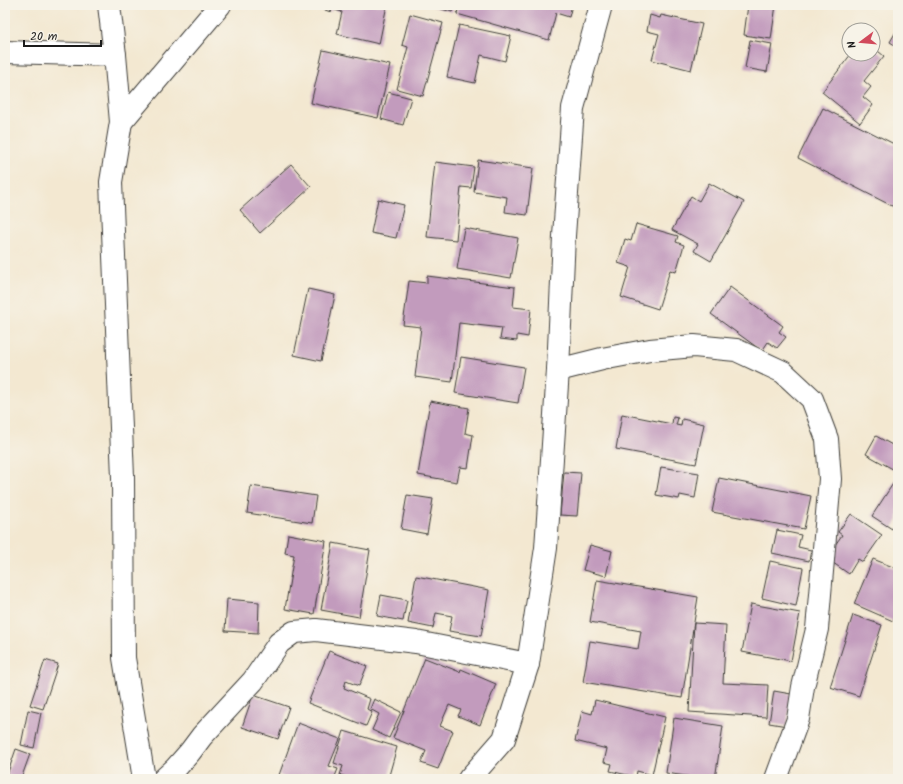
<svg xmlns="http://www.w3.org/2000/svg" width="903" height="784" font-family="Kalam,sans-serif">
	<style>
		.building { fill: #c29bbd }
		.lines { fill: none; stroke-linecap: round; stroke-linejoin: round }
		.minor-casing { stroke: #3c3b37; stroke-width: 24 }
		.minor { stroke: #fff; stroke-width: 22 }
	</style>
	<rect width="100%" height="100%" fill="#f7f3e8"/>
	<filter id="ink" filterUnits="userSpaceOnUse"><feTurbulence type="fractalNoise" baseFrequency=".025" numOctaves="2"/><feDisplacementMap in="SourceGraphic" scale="8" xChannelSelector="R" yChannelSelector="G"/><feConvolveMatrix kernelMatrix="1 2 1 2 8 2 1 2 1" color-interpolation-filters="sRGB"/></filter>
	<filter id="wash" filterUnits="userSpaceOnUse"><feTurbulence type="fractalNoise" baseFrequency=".012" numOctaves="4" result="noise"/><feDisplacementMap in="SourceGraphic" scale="16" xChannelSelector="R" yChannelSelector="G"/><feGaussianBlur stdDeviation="0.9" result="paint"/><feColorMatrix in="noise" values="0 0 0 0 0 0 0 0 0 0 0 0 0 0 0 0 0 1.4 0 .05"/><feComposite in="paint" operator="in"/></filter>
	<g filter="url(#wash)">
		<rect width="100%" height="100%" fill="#f3e8d1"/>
		<g id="blocks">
			<g class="building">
				<path d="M 316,5 L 333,5 L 331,12 L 316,7 Z"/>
				<path d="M 336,5 L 387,5 L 379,44 L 337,34 L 342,12 L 335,10 Z"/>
				<path d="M 427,5 L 454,5 L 452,12 Z"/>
				<path d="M 459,5 L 572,5 L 569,17 L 556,13 L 549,40 L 457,14 Z"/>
				<path d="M 748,5 L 776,5 L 771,39 L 744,35 Z"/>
				<path d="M 410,14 L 443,23 L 423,96 L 397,89 L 408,47 L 402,45 Z"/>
				<path d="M 650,15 L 660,18 L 661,15 L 702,24 L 691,70 L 652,60 L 659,34 L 647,31 Z"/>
				<path d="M 459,25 L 511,36 L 505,61 L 481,55 L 475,83 L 447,77 Z"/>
				<path d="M 898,28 L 898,47 L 890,42 Z"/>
				<path d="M 750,40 L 772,44 L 767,72 L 745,68 Z"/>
				<path d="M 873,47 L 884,56 L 864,81 L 871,87 L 863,97 L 873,105 L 860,123 L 822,92 L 851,54 L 873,54 Z"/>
				<path d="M 323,50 L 390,65 L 378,118 L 311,103 Z"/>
				<path d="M 388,92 L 411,98 L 403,125 L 381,119 Z"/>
				<path d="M 823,108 L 898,146 L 898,209 L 798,158 Z"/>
				<path d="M 478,160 L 533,168 L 527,215 L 505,212 L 507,197 L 474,192 Z"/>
				<path d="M 435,162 L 474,167 L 471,188 L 461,187 L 456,240 L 427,237 Z"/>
				<path d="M 291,164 L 311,187 L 260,233 L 240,210 Z"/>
				<path d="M 709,183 L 744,202 L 711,261 L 694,251 L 698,244 L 672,230 L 691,196 L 699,201 Z"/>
				<path d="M 378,199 L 404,205 L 396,238 L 371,233 Z"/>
				<path d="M 636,224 L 678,236 L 676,242 L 684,245 L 676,272 L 670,270 L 658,309 L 621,297 L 630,267 L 618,263 L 625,239 L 631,241 Z"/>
				<path d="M 464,228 L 518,238 L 511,278 L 457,269 Z"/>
				<path d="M 427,276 L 515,287 L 513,307 L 531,309 L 528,337 L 517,335 L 517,341 L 500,339 L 502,328 L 459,323 L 452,382 L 415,377 L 421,327 L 403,325 L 409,281 L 427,283 Z"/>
				<path d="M 730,287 L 783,326 L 779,332 L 786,337 L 777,348 L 768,342 L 762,351 L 711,314 Z"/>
				<path d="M 308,289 L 335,295 L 321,361 L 294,355 Z"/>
				<path d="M 461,357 L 524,367 L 518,403 L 455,393 Z"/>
				<path d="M 430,401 L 469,408 L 465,433 L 473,435 L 468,468 L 460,467 L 457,482 L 418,475 Z"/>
				<path d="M 622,414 L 672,424 L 673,417 L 678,418 L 676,425 L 681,426 L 682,419 L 704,424 L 696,464 L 616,449 Z"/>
				<path d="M 876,436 L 894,446 L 898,439 L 898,472 L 866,454 Z"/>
				<path d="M 661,467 L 699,473 L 695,498 L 680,495 L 679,499 L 656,495 Z"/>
				<path d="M 564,472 L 581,473 L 577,516 L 560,515 Z"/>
				<path d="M 898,476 L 898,520 L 892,529 L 872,516 Z"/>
				<path d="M 719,478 L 811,496 L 804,529 L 712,512 Z"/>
				<path d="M 251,486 L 316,496 L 312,523 L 247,513 Z"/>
				<path d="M 407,495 L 433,499 L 427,534 L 401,529 Z"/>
				<path d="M 851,514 L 882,535 L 863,562 L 858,559 L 849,574 L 826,558 L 842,535 L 838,532 Z"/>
				<path d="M 777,530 L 801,535 L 798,547 L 811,550 L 809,561 L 772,553 Z"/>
				<path d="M 288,534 L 326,541 L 314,614 L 285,609 L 294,555 L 285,553 Z"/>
				<path d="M 333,543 L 370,550 L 359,617 L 321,610 Z"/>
				<path d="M 590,545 L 612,551 L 606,576 L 583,570 Z"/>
				<path d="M 873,559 L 898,569 L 898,610 L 893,621 L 854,604 Z"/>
				<path d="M 770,561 L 803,568 L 796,606 L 762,598 Z"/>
				<path d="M 416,576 L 489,590 L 481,636 L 449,631 L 452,616 L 436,613 L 433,628 L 408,623 Z"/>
				<path d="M 597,580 L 698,597 L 682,698 L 583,682 L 590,641 L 638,649 L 641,631 L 590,622 Z"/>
				<path d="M 381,595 L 407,600 L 403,621 L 377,616 Z"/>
				<path d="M 227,599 L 259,602 L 258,633 L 225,631 Z"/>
				<path d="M 751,604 L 800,613 L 791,661 L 742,652 Z"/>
				<path d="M 853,615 L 882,625 L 859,696 L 830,687 Z"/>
				<path d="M 694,623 L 726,625 L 723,683 L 768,685 L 766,717 L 689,712 Z"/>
				<path d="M 329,651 L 367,666 L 359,686 L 346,681 L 344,688 L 370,699 L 367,709 L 372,712 L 366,726 L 308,703 Z"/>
				<path d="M 425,658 L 460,672 L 461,669 L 496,684 L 480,725 L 458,716 L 461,710 L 449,705 L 440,726 L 453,731 L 438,769 L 421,763 L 426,751 L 393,738 Z"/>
				<path d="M 45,660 L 58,664 L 43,709 L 30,705 Z"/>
				<path d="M 774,691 L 791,694 L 787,726 L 769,723 Z"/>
				<path d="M 253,695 L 289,707 L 278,739 L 242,727 Z"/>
				<path d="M 374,699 L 401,712 L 389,738 L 372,730 L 379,714 L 370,709 Z"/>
				<path d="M 595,700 L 665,717 L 652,775 L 637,771 L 636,777 L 610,771 L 612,764 L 604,762 L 607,749 L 575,741 L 582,711 L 592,714 Z"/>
				<path d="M 28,710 L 41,713 L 34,748 L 21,745 Z"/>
				<path d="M 674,718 L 723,726 L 715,779 L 705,779 L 666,773 Z"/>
				<path d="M 298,723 L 340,739 L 329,766 L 338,769 L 334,779 L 288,779 L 279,775 Z"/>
				<path d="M 344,731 L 397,747 L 388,779 L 354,779 L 340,775 L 343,766 L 334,763 Z"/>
				<path d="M 16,749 L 30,754 L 21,779 L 18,779 L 7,775 Z"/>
			</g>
		</g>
	</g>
	<g filter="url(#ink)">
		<use href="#blocks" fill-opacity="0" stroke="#3c3b37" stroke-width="1"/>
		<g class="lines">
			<g class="minor-casing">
				<g id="minor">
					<path d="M 109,5 L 115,55 L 121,122 L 111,182 L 123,477 L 124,658 L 144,779"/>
					<path d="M 5,52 L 115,55"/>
					<path d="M 121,122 L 220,5"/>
					<path d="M 558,370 L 564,236 L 573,108 L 601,5"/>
					<path d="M 164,779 L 175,769 L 190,752 L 202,736 L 253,681 L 279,643 L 294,632 L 316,630 L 416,642 L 528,664"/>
					<path d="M 469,779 L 504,739 L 528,664 L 546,548 L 558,370 L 602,359 L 650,350 L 694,346 L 736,350 L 783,372 L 812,399 L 827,439 L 830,479 L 817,629 L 803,687 L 798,719 L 776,779"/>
				</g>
			</g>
			<use href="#minor" class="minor"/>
		</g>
	</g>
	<rect width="903" height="784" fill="none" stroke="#f7f3e8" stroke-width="20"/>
	<g transform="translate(861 42) rotate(254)"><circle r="19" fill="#f7f3e8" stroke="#9f9d96"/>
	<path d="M0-3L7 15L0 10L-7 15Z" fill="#d1495b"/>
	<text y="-6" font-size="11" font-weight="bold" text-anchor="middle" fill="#1c1c1c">N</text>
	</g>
	<path d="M24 40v6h77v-6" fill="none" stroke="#1c1c1c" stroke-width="2"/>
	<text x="30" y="40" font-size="12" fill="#1c1c1c" stroke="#f7f3e8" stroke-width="3" paint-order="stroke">20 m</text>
</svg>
